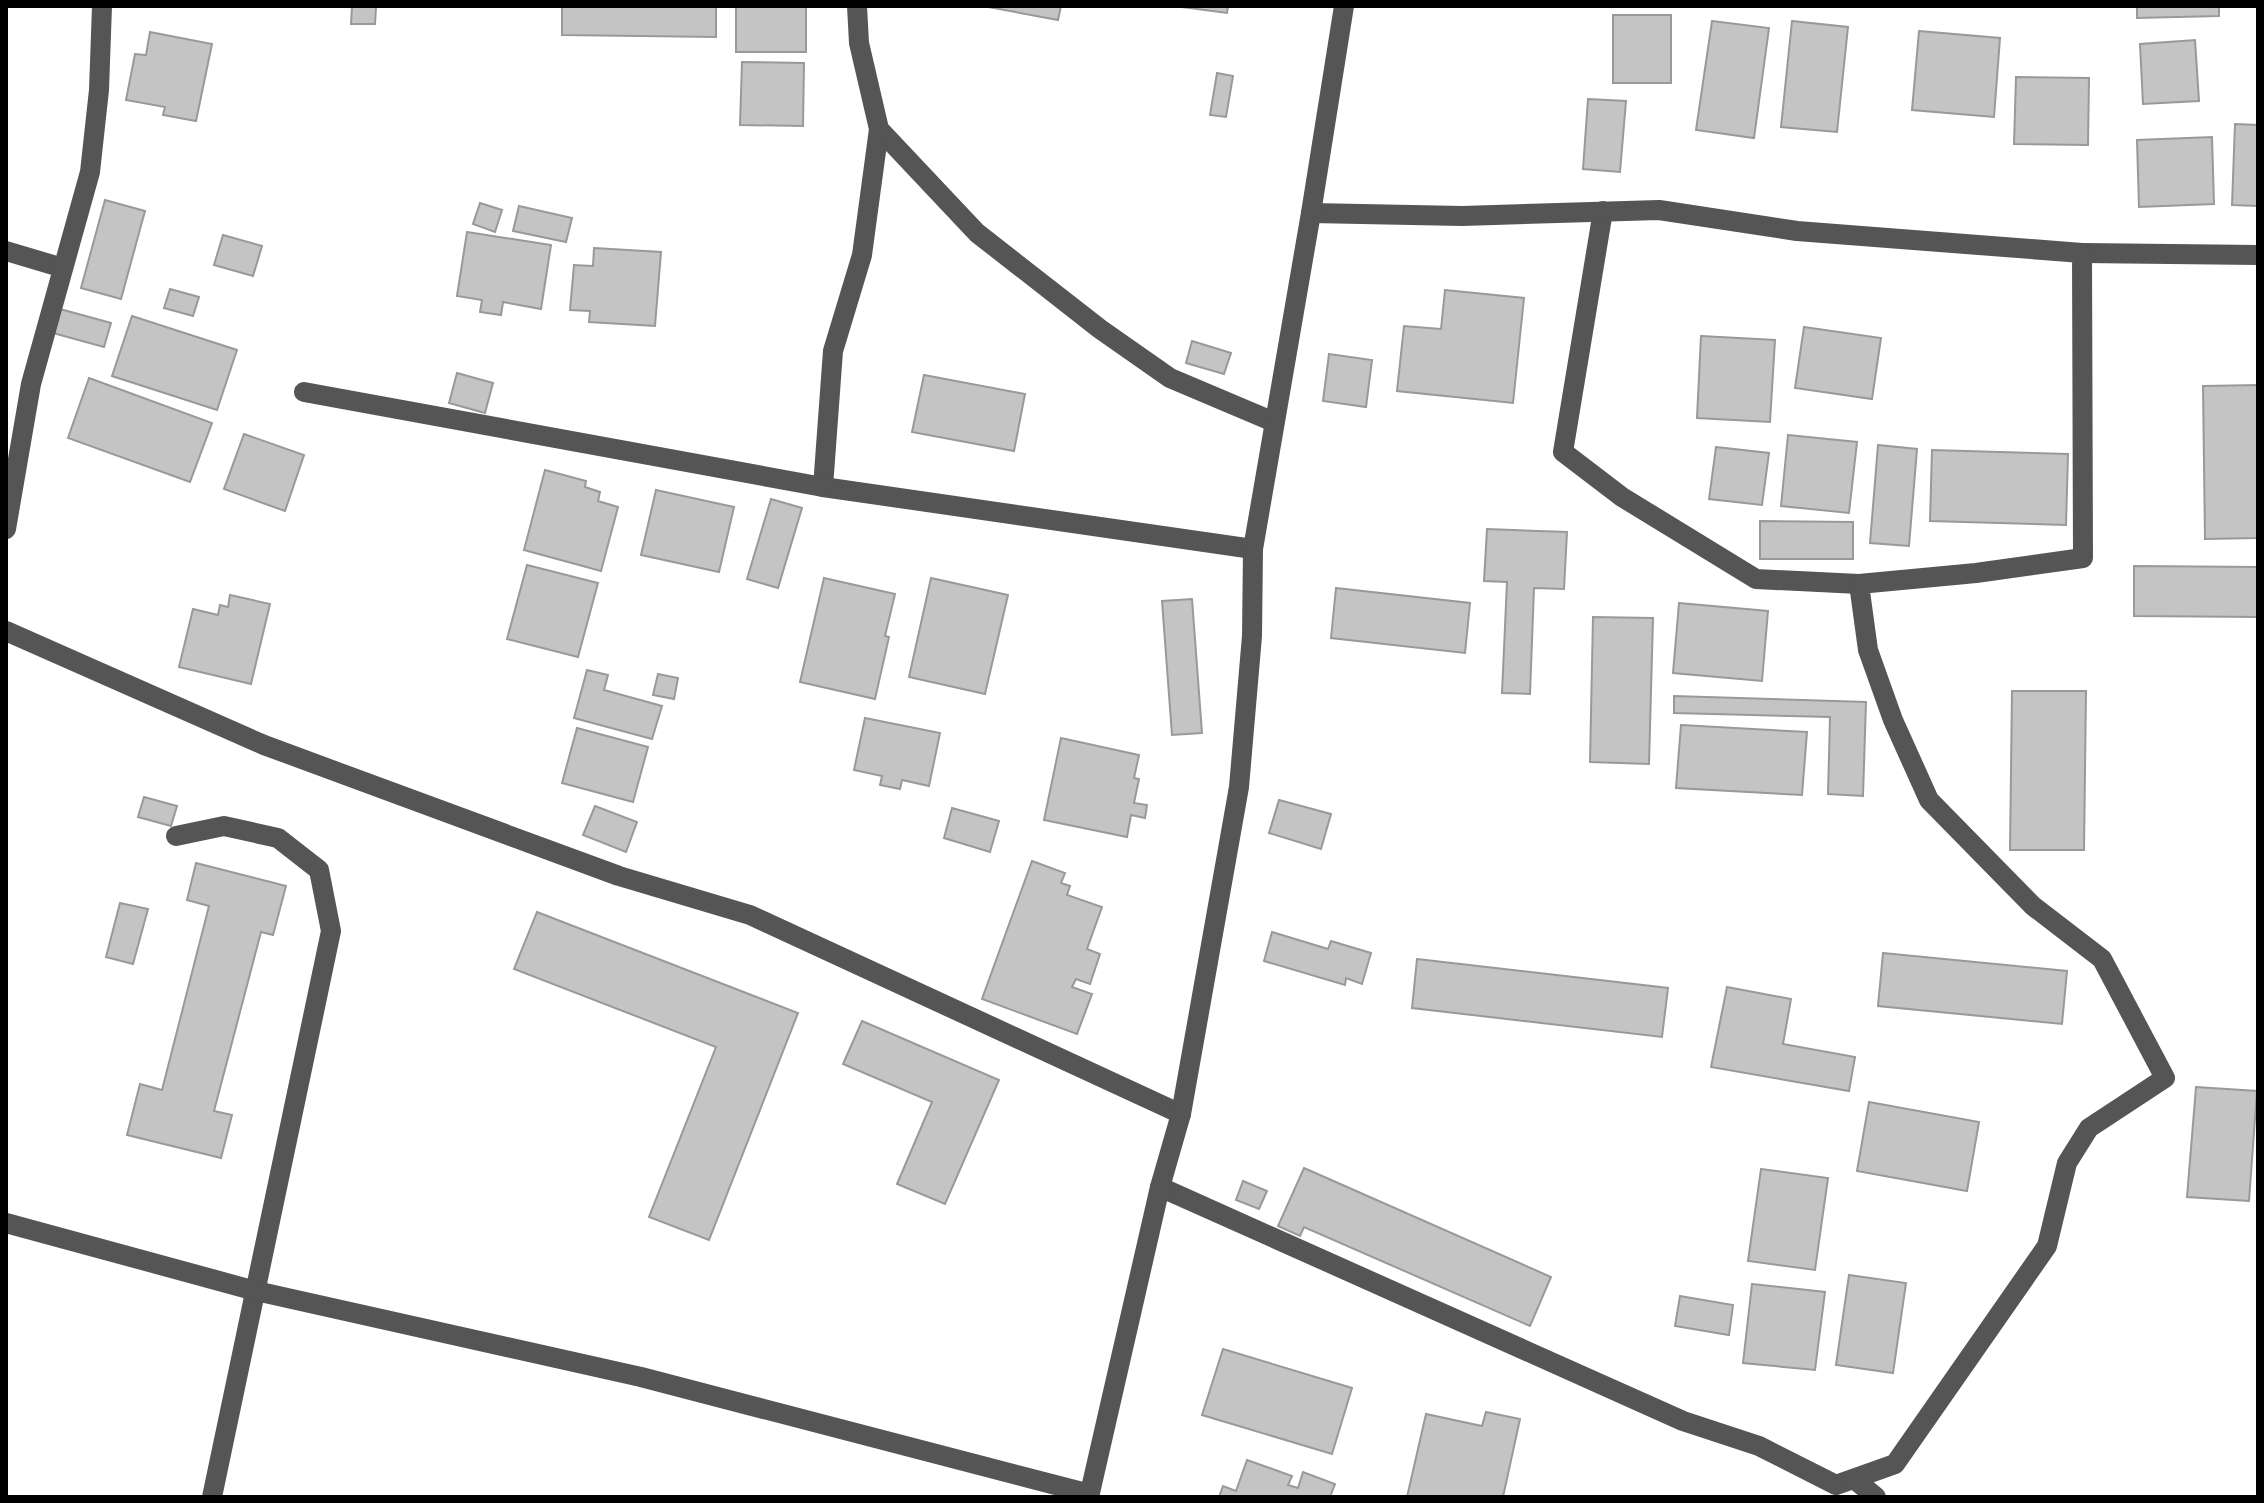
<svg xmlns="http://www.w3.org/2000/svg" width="2264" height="1503" font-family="'Exo 2',sans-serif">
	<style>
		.building { fill: #c4c4c4; stroke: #999; stroke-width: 2 }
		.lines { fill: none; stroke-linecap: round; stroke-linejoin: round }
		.minor { stroke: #555; stroke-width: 20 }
	</style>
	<rect width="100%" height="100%" fill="#fff"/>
	<g class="building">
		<path d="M 352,6 L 376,7 L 375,24 L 351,24 Z"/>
		<path d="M 562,6 L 716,6 L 716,37 L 562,35 Z"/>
		<rect x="736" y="6" width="70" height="46"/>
		<path d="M 983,6 L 1061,6 L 1058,20 Z"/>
		<path d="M 1174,6 L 1228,6 L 1227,13 Z"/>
		<path d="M 2137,6 L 2219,6 L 2219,16 L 2137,18 Z"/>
		<rect x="1613" y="15" width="58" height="68"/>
		<path d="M 1712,21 L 1769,28 L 1754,138 L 1696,130 Z"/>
		<path d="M 1792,21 L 1848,27 L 1837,132 L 1781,127 Z"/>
		<path d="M 1919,31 L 2000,38 L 1994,117 L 1912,110 Z"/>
		<path d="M 150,32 L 212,44 L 196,121 L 163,115 L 165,107 L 126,100 L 135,54 L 146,55 Z"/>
		<path d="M 2195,40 L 2199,101 L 2143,104 L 2140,44 Z"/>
		<path d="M 742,62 L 804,63 L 803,126 L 740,125 Z"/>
		<path d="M 1217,73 L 1233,76 L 1226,117 L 1210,115 Z"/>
		<path d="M 2016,77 L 2089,78 L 2088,145 L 2014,144 Z"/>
		<path d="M 1588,99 L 1626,101 L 1620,172 L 1583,169 Z"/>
		<path d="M 2235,124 L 2258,125 L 2258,206 L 2232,205 Z"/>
		<path d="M 2212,137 L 2214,204 L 2139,207 L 2137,140 Z"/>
		<path d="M 105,200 L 145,211 L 121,299 L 81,288 Z"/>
		<path d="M 480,203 L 502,210 L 495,232 L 473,224 Z"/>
		<path d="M 519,206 L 572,218 L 566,242 L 513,231 Z"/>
		<path d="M 467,232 L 551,245 L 541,309 L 503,302 L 501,315 L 480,312 L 482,300 L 457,296 Z"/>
		<path d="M 223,235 L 262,246 L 253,276 L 214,265 Z"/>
		<path d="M 594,248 L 661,252 L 655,326 L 589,322 L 590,311 L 570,310 L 574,265 L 593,266 Z"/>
		<path d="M 170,289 L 199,297 L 193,316 L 164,308 Z"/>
		<path d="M 1445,290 L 1524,298 L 1513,403 L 1397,391 L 1404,326 L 1441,329 Z"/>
		<path d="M 60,309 L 111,323 L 104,347 L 53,333 Z"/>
		<path d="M 132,316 L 237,350 L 217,410 L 112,376 Z"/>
		<path d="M 1804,327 L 1881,338 L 1872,399 L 1795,388 Z"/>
		<path d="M 1701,336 L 1775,340 L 1770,422 L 1697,418 Z"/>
		<path d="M 1192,341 L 1231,353 L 1224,374 L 1186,363 Z"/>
		<path d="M 1329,354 L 1372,360 L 1366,407 L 1323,401 Z"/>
		<path d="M 457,373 L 493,383 L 485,413 L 449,403 Z"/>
		<path d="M 924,375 L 1025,394 L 1014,451 L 912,432 Z"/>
		<path d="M 89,378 L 212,423 L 190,482 L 68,438 Z"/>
		<path d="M 2258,385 L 2258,538 L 2205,539 L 2203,386 Z"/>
		<path d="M 244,434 L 304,455 L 285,511 L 224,489 Z"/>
		<path d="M 1788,435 L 1857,442 L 1849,513 L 1781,506 Z"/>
		<path d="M 1878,445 L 1917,449 L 1909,546 L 1870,543 Z"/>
		<path d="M 1716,447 L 1769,453 L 1762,505 L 1709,499 Z"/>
		<path d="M 1932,450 L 2068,454 L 2066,525 L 1930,521 Z"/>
		<path d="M 545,470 L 586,481 L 585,487 L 600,492 L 598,501 L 618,507 L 601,571 L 524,550 Z"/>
		<path d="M 656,490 L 734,507 L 719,572 L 641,555 Z"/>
		<path d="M 771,499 L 802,508 L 778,588 L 747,579 Z"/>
		<path d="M 1760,521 L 1853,522 L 1853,559 L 1760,559 Z"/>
		<path d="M 1487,529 L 1567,532 L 1564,589 L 1534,588 L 1530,694 L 1502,693 L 1507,582 L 1484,581 Z"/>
		<path d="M 527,565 L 598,583 L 578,657 L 507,639 Z"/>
		<path d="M 2134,566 L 2258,567 L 2258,617 L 2134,616 Z"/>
		<path d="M 824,578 L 895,594 L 885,636 L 889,637 L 875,699 L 800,682 Z"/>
		<path d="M 931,578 L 1008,595 L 985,694 L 909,677 Z"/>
		<path d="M 1336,588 L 1470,603 L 1465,653 L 1331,638 Z"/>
		<path d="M 230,595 L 270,604 L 251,684 L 179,667 L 193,609 L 218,615 L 220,605 L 228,607 Z"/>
		<path d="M 1192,599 L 1202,733 L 1172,735 L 1162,601 Z"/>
		<path d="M 1679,603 L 1768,611 L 1762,681 L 1673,673 Z"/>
		<path d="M 1593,617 L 1653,618 L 1649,764 L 1590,762 Z"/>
		<path d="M 587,670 L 608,675 L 604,690 L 662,706 L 652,739 L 574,718 Z"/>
		<path d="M 658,674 L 678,678 L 674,699 L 653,695 Z"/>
		<path d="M 2012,691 L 2086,691 L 2084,850 L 2010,850 Z"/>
		<path d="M 1674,696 L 1866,702 L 1863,796 L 1828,794 L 1830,717 L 1674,713 Z"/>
		<path d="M 865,718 L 940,733 L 929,786 L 902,780 L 900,789 L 880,785 L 882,776 L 854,770 Z"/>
		<path d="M 1681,725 L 1807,732 L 1802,795 L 1676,788 Z"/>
		<path d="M 577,728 L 648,747 L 633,802 L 562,783 Z"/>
		<path d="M 1061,738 L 1139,755 L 1134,778 L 1139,779 L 1134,803 L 1147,805 L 1145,818 L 1131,815 L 1127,837 L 1044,820 Z"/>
		<path d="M 144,797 L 177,806 L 171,826 L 138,817 Z"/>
		<path d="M 1279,800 L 1331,814 L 1321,849 L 1269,833 Z"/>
		<path d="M 595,806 L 637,822 L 626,852 L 583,835 Z"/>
		<path d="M 952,808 L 999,821 L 990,852 L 944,838 Z"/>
		<path d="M 1032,861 L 1065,873 L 1061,883 L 1070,886 L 1067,895 L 1102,907 L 1087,949 L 1100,954 L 1090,984 L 1076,979 L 1072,987 L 1092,994 L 1077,1034 L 982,999 Z"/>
		<path d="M 196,863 L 286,886 L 273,935 L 261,932 L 214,1111 L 232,1115 L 221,1158 L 127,1135 L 140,1084 L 162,1090 L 209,906 L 187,900 Z"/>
		<path d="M 120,903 L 148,909 L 133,964 L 106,957 Z"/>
		<path d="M 537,912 L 798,1013 L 709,1240 L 649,1217 L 716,1047 L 514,969 Z"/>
		<path d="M 1272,932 L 1328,949 L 1331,941 L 1371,953 L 1362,984 L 1346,978 L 1345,985 L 1264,961 Z"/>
		<path d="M 1883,953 L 2067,971 L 2062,1024 L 1878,1006 Z"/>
		<path d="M 1417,959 L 1668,988 L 1662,1037 L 1412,1008 Z"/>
		<path d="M 1727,987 L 1791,999 L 1783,1044 L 1855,1057 L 1849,1091 L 1711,1067 Z"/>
		<path d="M 862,1021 L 999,1080 L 945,1204 L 897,1184 L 932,1102 L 843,1064 Z"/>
		<path d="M 2196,1087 L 2257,1091 L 2249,1201 L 2187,1197 Z"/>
		<path d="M 1869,1102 L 1979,1122 L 1967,1191 L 1857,1171 Z"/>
		<path d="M 1304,1168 L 1551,1277 L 1530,1326 L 1304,1227 L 1300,1236 L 1278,1226 Z"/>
		<path d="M 1761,1169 L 1828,1178 L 1815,1270 L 1748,1261 Z"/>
		<path d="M 1243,1181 L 1267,1191 L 1259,1209 L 1236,1200 Z"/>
		<path d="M 1849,1275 L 1906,1283 L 1893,1373 L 1836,1365 Z"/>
		<path d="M 1752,1284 L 1825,1292 L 1815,1370 L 1743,1363 Z"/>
		<path d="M 1680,1296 L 1733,1305 L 1729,1335 L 1675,1326 Z"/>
		<path d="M 1223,1349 L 1352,1388 L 1332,1454 L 1202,1415 Z"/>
		<path d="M 1486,1412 L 1520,1419 L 1503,1497 L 1407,1497 L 1426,1414 L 1482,1426 Z"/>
		<path d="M 1247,1460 L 1292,1476 L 1288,1485 L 1298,1488 L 1303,1472 L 1335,1484 L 1330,1497 L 1219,1497 L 1223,1486 L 1236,1491 Z"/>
	</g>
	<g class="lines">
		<g class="minor">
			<path d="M 857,6 L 859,43 L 879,129 L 977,233 L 1100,329 L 1170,378 L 1274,422"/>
			<path d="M 879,129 L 862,255 L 833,351 L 823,487 L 1253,549"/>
			<path d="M 1603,211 L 1563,452 L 1622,497 L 1756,579 L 1859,584"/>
			<path d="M 6,251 L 63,268"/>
			<path d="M 2082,253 L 2258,255"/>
			<path d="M 304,392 L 823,487"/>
			<path d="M 6,529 L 31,384 L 90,172 L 99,90 L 102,6"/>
			<path d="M 6,631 L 264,745 L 619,876 L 750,915 L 1181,1114"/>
			<path d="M 176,836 L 224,826 L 278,838 L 319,870 L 331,931 L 212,1497"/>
			<path d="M 1160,1187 L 1683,1421 L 1759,1446 L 1836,1485 L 1895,1464 L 2047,1246 L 2067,1163 L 2089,1128 L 2165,1078 L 2102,959 L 2033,906 L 1929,800 L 1893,720 L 1868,650 L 1859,584 L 1976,573 L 2083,558 L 2082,253 L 1797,231 L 1659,210 L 1462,216 L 1311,213"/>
			<path d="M 6,1223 L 256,1291 L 641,1377 L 1090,1494"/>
			<path d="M 1854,1479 L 1876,1497"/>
			<path d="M 1089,1497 L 1160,1187 L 1181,1114 L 1239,787 L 1252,636 L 1253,549 L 1311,213 L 1344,6"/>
		</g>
	</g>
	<rect width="2264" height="1503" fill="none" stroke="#000000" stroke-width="16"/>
</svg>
